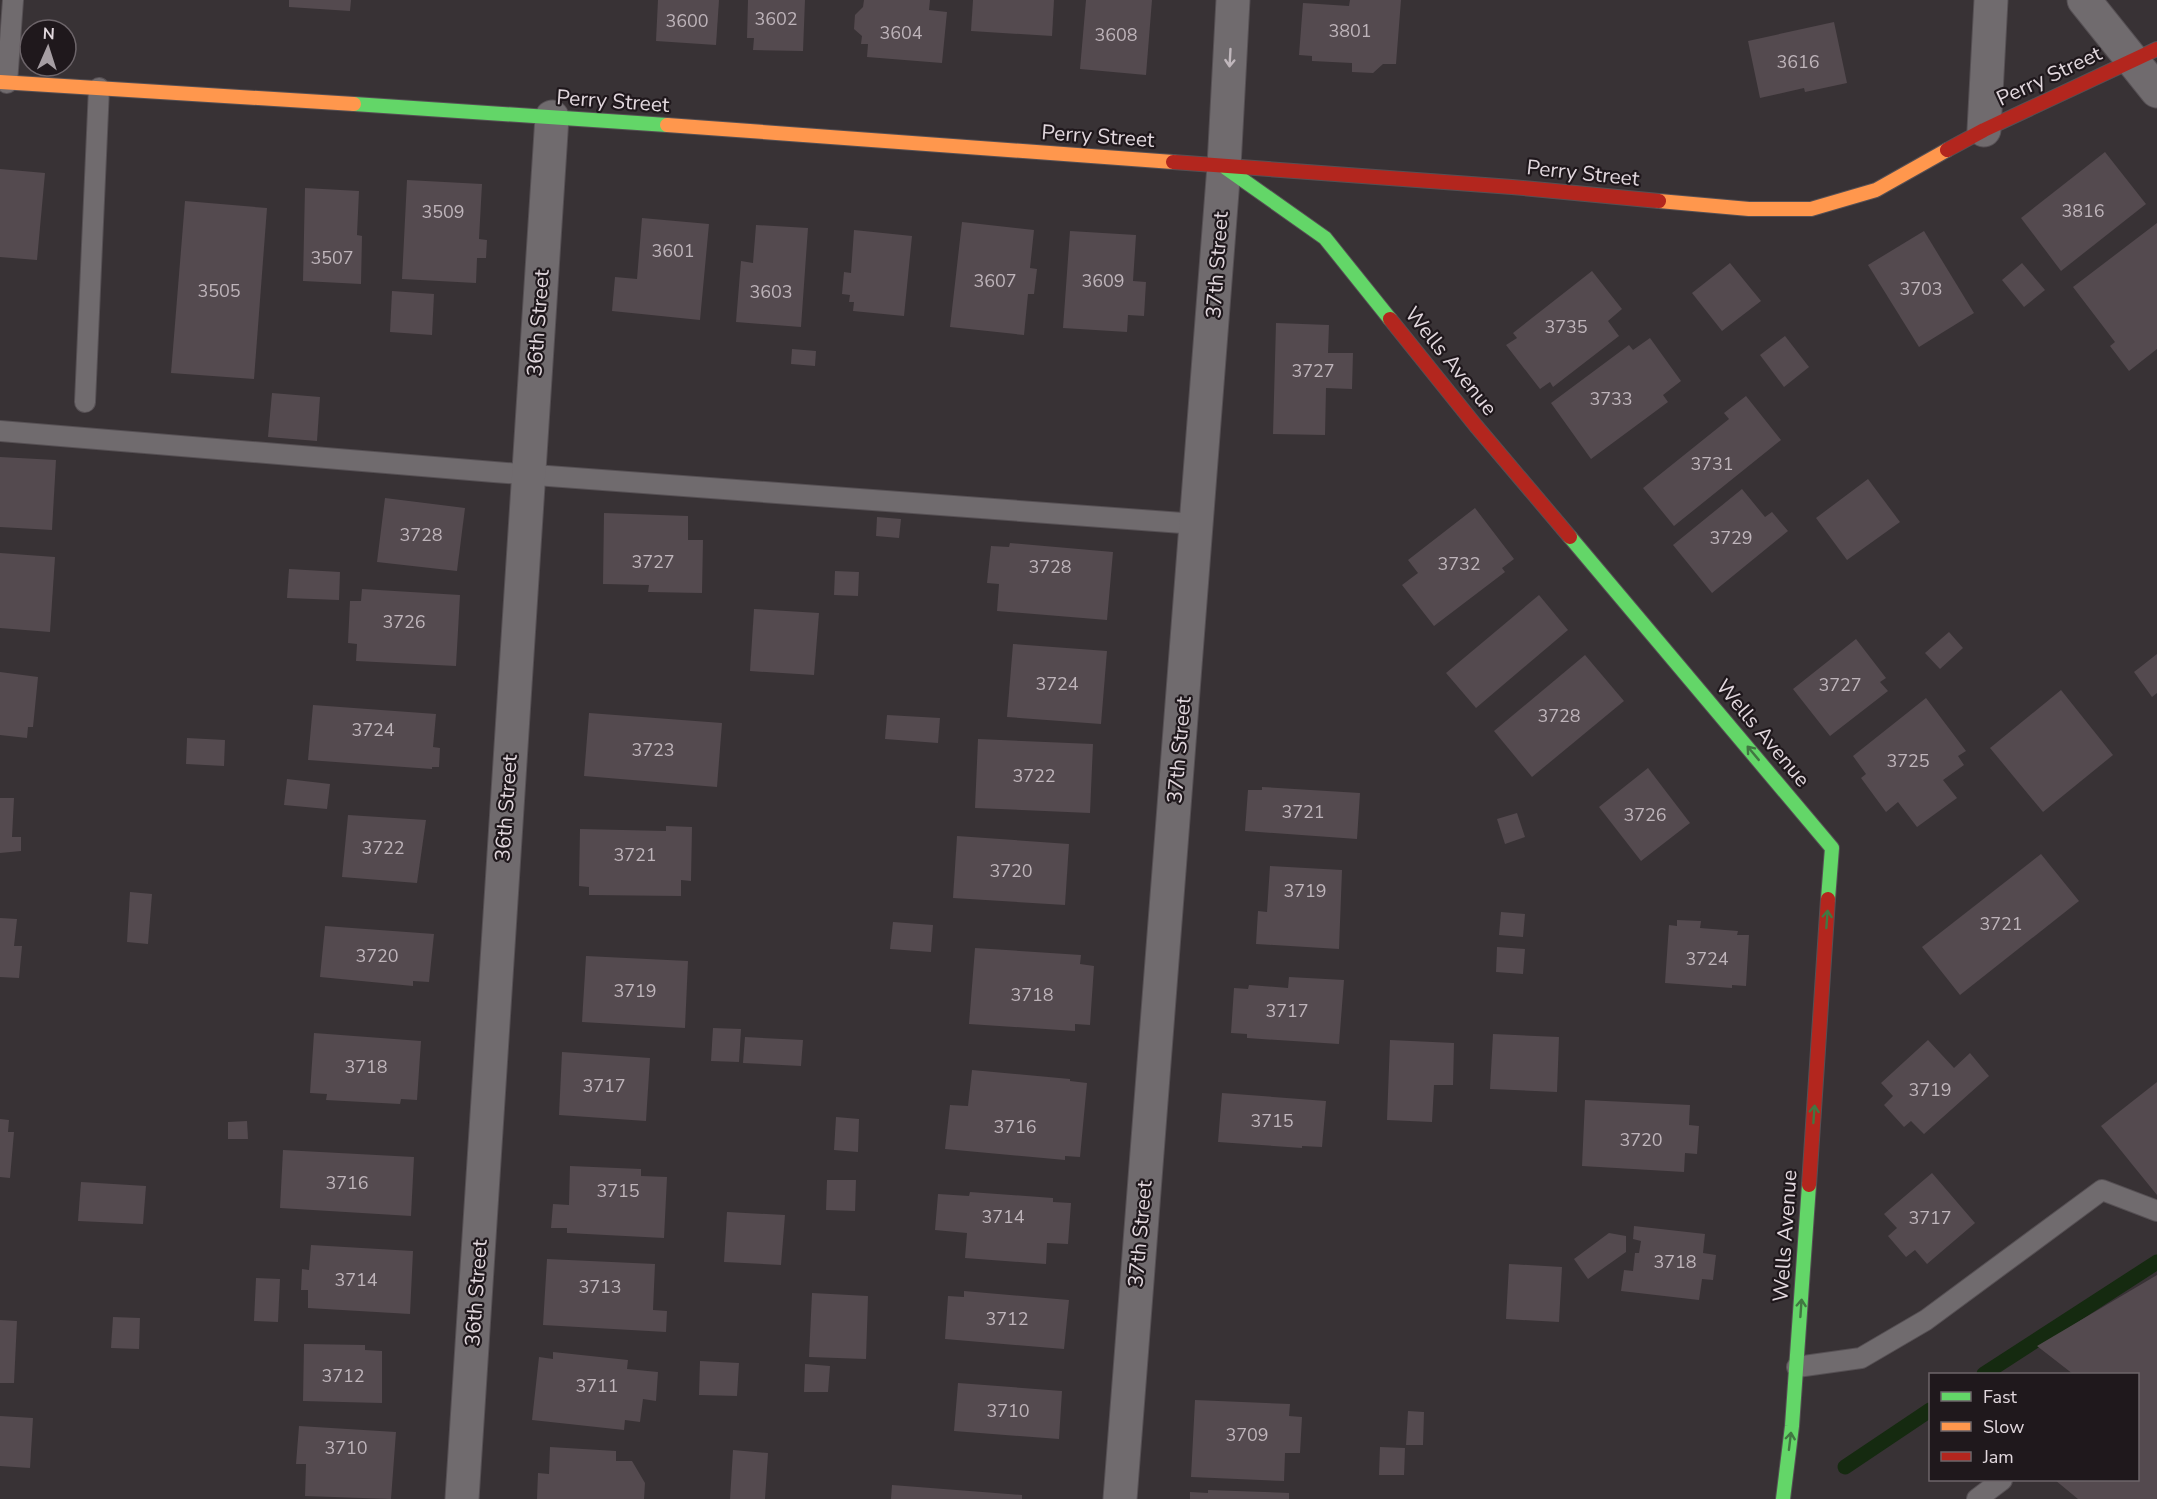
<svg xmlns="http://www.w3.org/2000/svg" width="2157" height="1499" font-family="'Nunito Sans',sans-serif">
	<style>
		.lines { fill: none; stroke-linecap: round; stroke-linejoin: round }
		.stream { stroke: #152a10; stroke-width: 15 }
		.building { fill: #544a4f }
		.lane-casing { stroke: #565054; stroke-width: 22 }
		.street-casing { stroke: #565054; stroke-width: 35 }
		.fast-casing { stroke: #565054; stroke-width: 16 }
		.slow-casing { stroke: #565054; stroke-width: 16 }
		.jam-casing { stroke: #565054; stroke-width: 16 }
		.lane { stroke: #706b6e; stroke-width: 20 }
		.street { stroke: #706b6e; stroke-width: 33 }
		.fast { stroke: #63d668; stroke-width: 14 }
		.slow { stroke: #ff974d; stroke-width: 14 }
		.jam { stroke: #b3261e; stroke-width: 14 }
		.oneway { stroke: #c0b7bc }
		.oneway2 { stroke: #417742 }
		.labels { text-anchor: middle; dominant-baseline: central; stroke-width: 4.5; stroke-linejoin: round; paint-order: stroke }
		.number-label { font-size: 18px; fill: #beb4ba }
		.street-label { font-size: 21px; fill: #e2d8de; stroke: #1f181c }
	</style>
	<rect width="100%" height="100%" fill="#383235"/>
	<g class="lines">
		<g class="stream">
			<path d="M 1984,1374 L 2157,1262"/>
			<path d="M 1845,1467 L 1930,1410"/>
		</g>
	</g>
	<g class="building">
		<path d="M 289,0 L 351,0 L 350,11 L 289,7 Z"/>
		<path d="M 658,0 L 719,0 L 716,45 L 656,41 Z"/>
		<path d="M 748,0 L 805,0 L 803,51 L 753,50 L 754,38 L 747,38 Z"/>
		<path d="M 864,0 L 930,0 L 929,10 L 947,12 L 942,63 L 867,57 L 868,44 L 861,44 L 862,36 L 854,29 L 855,15 L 863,7 Z"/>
		<path d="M 973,0 L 1054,0 L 1052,36 L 971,31 Z"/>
		<path d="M 1086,0 L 1152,0 L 1146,75 L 1080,69 Z"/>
		<path d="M 1350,0 L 1401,0 L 1396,64 L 1383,64 L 1373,73 L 1352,72 L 1352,63 L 1312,61 L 1312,56 L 1299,55 L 1303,3 L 1349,6 Z"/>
		<path d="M 1834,22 L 1847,83 L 1805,92 L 1804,88 L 1760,98 L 1748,41 Z"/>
		<path d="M 2105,152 L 2146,204 L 2061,271 L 2021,218 Z"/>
		<path d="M 0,169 L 45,173 L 37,260 L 0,257 Z"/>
		<path d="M 407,180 L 482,184 L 479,239 L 487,240 L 486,258 L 477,258 L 476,283 L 402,279 Z"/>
		<path d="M 305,188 L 359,191 L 357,235 L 362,236 L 361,284 L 303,281 Z"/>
		<path d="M 185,201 L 267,208 L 254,379 L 171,373 Z"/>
		<path d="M 642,218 L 709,224 L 700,320 L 612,311 L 615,277 L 637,279 Z"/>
		<path d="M 962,222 L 1034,230 L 1030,268 L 1037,269 L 1034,294 L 1028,294 L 1024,335 L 950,327 Z"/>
		<path d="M 2157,223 L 2157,349 L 2129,371 L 2110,346 L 2115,342 L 2073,287 Z"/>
		<path d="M 756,225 L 808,228 L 801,327 L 736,322 L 741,261 L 753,263 Z"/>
		<path d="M 854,230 L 912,236 L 904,316 L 853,311 L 854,302 L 849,302 L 850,295 L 842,294 L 844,272 L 851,273 Z"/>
		<path d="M 1070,231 L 1136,235 L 1133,281 L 1146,282 L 1144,316 L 1128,315 L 1127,332 L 1063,328 Z"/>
		<path d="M 1924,231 L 1974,313 L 1919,347 L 1868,265 Z"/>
		<path d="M 1730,263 L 1761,301 L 1722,331 L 1692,293 Z"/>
		<path d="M 2022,263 L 2045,290 L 2024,307 L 2002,280 Z"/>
		<path d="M 1592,271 L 1622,309 L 1608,321 L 1619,336 L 1553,387 L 1550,382 L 1540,389 L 1506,345 L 1517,338 L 1513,333 Z"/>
		<path d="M 392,291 L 434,294 L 432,335 L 390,332 Z"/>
		<path d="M 1276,323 L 1329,325 L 1328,353 L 1353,353 L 1352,389 L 1326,388 L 1325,435 L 1273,434 Z"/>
		<path d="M 1785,336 L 1809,367 L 1784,387 L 1760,355 Z"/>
		<path d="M 1650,338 L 1681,381 L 1663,395 L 1668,402 L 1591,459 L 1551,403 L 1629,345 L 1633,350 Z"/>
		<path d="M 792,349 L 816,351 L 815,366 L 791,364 Z"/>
		<path d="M 272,393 L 320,397 L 317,441 L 268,437 Z"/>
		<path d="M 1746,396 L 1781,440 L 1674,526 L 1643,488 L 1729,419 L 1724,413 Z"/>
		<path d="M 0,457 L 56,460 L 52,530 L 0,527 Z"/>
		<path d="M 1868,479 L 1900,522 L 1847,560 L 1816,518 Z"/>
		<path d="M 1742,489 L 1765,517 L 1772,512 L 1788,531 L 1712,593 L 1673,545 Z"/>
		<path d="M 385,498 L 465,508 L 457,571 L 377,562 Z"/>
		<path d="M 1475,508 L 1514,559 L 1502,568 L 1505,572 L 1434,626 L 1402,585 L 1418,573 L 1408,560 Z"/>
		<path d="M 604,513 L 688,516 L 688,540 L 703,540 L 702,593 L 648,592 L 649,585 L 603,584 Z"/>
		<path d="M 877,517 L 901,519 L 899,538 L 876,536 Z"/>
		<path d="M 1010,543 L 1113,552 L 1107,620 L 997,611 L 999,584 L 987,583 L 991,546 L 1009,547 Z"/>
		<path d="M 0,553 L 55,557 L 50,632 L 0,628 Z"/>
		<path d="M 289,569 L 340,572 L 339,600 L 287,598 Z"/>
		<path d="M 835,571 L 859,572 L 858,596 L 834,595 Z"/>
		<path d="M 362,589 L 460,595 L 456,666 L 356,661 L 357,644 L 348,643 L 350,601 L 361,601 Z"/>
		<path d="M 1539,595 L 1568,630 L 1476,708 L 1446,673 Z"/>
		<path d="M 754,609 L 819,613 L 814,675 L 750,671 Z"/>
		<path d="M 1949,632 L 1963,648 L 1940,669 L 1925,653 Z"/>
		<path d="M 1856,639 L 1886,678 L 1880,682 L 1888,691 L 1830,736 L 1793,689 Z"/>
		<path d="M 1013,644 L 1107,651 L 1101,724 L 1007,717 Z"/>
		<path d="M 2157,654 L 2157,693 L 2152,697 L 2134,672 Z"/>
		<path d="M 1585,655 L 1624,701 L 1532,777 L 1494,731 Z"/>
		<path d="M 0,672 L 38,677 L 33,727 L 28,727 L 27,738 L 0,735 Z"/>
		<path d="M 2061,690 L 2113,755 L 2043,812 L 1990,748 Z"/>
		<path d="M 1926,698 L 1966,751 L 1958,756 L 1964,765 L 1943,780 L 1957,798 L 1917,827 L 1898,802 L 1886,812 L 1861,778 L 1866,774 L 1853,756 Z"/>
		<path d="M 313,705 L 436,714 L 433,747 L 440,748 L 439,767 L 432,767 L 432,769 L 308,760 Z"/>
		<path d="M 589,713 L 722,723 L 717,787 L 584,776 Z"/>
		<path d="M 887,715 L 940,718 L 938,743 L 885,739 Z"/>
		<path d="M 187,738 L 225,740 L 224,766 L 186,764 Z"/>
		<path d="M 978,739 L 1093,744 L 1090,813 L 975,808 Z"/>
		<path d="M 1648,768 L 1690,823 L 1641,861 L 1599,807 Z"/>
		<path d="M 287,779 L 330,784 L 327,809 L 284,805 Z"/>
		<path d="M 1262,787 L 1360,793 L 1357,839 L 1245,831 L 1248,790 L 1262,790 Z"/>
		<path d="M 0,798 L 14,798 L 12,837 L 21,837 L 21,851 L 0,853 Z"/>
		<path d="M 1517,813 L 1525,837 L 1505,844 L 1497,819 Z"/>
		<path d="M 348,815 L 426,820 L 417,883 L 342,877 Z"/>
		<path d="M 666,826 L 692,827 L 691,881 L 681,880 L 681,896 L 589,895 L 589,887 L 579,886 L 580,829 L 666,831 Z"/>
		<path d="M 957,836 L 1069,844 L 1065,905 L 953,898 Z"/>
		<path d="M 2041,854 L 2079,901 L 1960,995 L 1922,947 Z"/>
		<path d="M 1270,866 L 1342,870 L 1339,949 L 1256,944 L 1258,911 L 1267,912 Z"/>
		<path d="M 130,892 L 152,894 L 148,944 L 127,942 Z"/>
		<path d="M 1501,912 L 1525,914 L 1523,937 L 1499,935 Z"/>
		<path d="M 0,918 L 17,919 L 14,946 L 22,946 L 19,978 L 0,977 Z"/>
		<path d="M 1677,920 L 1701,921 L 1700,928 L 1738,931 L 1737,935 L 1749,935 L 1746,986 L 1732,985 L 1732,988 L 1665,983 L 1669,925 L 1677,926 Z"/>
		<path d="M 893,922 L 933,925 L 931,952 L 890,949 Z"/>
		<path d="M 325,926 L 434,934 L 429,982 L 413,981 L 413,986 L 320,977 Z"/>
		<path d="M 1497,947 L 1525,949 L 1523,974 L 1496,972 Z"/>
		<path d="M 975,948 L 1081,955 L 1080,964 L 1094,966 L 1090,1025 L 1075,1024 L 1075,1031 L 969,1024 Z"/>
		<path d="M 586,956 L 688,961 L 685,1028 L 582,1022 Z"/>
		<path d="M 1289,977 L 1344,980 L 1339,1044 L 1247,1038 L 1247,1034 L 1231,1033 L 1234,988 L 1248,989 L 1249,985 L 1288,988 Z"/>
		<path d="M 713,1028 L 741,1029 L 739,1062 L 711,1061 Z"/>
		<path d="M 314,1033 L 421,1041 L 417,1100 L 401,1099 L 400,1104 L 326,1100 L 327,1094 L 310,1093 Z"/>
		<path d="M 1493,1034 L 1559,1037 L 1557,1092 L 1490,1089 Z"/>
		<path d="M 745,1037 L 803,1040 L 801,1066 L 743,1063 Z"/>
		<path d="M 1390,1040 L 1454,1043 L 1453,1085 L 1434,1085 L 1432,1122 L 1387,1120 Z"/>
		<path d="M 1928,1040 L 1954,1068 L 1970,1053 L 1989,1076 L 1924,1134 L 1911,1121 L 1904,1127 L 1884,1105 L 1893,1096 L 1881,1083 Z"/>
		<path d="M 562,1052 L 650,1058 L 646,1121 L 559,1115 Z"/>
		<path d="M 972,1070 L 1070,1079 L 1070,1081 L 1087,1083 L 1080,1157 L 1065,1156 L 1065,1160 L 945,1149 L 950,1105 L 968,1106 Z"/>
		<path d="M 2157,1082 L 2157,1195 L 2101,1126 Z"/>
		<path d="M 1222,1093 L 1326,1101 L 1322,1147 L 1302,1146 L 1302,1148 L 1218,1142 Z"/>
		<path d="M 1585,1100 L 1690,1105 L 1689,1125 L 1699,1126 L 1697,1154 L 1685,1153 L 1684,1172 L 1582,1166 Z"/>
		<path d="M 836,1117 L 859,1119 L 858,1152 L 834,1150 Z"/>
		<path d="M 0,1119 L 9,1120 L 8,1132 L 14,1132 L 10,1178 L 0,1177 Z"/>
		<path d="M 247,1121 L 248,1139 L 228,1139 L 228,1122 Z"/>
		<path d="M 283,1150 L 414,1157 L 411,1216 L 280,1208 Z"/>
		<path d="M 570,1166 L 641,1169 L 641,1176 L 667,1177 L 664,1238 L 567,1233 L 567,1228 L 551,1228 L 553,1204 L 569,1205 Z"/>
		<path d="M 1932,1173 L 1975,1223 L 1927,1264 L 1915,1250 L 1906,1257 L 1888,1236 L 1897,1228 L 1884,1214 Z"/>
		<path d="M 827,1180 L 856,1180 L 855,1211 L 826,1210 Z"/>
		<path d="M 81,1182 L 146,1186 L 143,1224 L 78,1221 Z"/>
		<path d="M 970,1192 L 1053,1198 L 1053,1202 L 1071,1203 L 1068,1244 L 1047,1243 L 1046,1264 L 965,1258 L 967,1233 L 935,1230 L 938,1194 L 969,1196 Z"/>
		<path d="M 727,1212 L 785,1215 L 781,1265 L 724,1262 Z"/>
		<path d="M 1634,1226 L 1705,1234 L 1703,1253 L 1716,1255 L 1713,1280 L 1702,1279 L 1699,1300 L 1621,1291 L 1624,1270 L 1633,1271 L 1635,1253 L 1639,1253 L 1641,1241 L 1633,1239 Z"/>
		<path d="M 1609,1233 L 1626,1236 L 1626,1252 L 1588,1279 L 1574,1259 Z"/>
		<path d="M 311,1245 L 413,1251 L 410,1314 L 308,1308 L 308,1290 L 301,1290 L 302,1269 L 309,1270 Z"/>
		<path d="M 547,1259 L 655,1264 L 653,1310 L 667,1311 L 666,1332 L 543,1325 Z"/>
		<path d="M 1509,1264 L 1562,1267 L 1559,1322 L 1506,1319 Z"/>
		<path d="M 2157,1275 L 2157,1499 L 2078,1499 L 2055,1480 L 2138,1480 L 2138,1374 L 2073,1374 L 2037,1346 Z"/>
		<path d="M 256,1278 L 280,1279 L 278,1322 L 254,1321 Z"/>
		<path d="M 964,1291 L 1069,1300 L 1064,1349 L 945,1339 L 948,1296 L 964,1297 Z"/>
		<path d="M 812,1293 L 868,1296 L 866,1359 L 809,1357 Z"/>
		<path d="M 113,1317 L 140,1318 L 139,1349 L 111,1348 Z"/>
		<path d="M 0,1320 L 17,1321 L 14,1383 L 0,1383 Z"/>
		<path d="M 304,1344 L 365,1345 L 365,1350 L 382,1351 L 382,1403 L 303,1401 Z"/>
		<path d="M 553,1352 L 628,1360 L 627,1369 L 658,1372 L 656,1401 L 643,1399 L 640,1422 L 625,1420 L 624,1430 L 532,1420 L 539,1357 L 553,1359 Z"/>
		<path d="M 700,1361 L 739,1363 L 737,1396 L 699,1395 Z"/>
		<path d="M 805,1364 L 830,1366 L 828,1392 L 804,1392 Z"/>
		<path d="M 958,1383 L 1062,1391 L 1059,1439 L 954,1431 Z"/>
		<path d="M 1195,1400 L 1290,1404 L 1289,1416 L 1302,1417 L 1300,1453 L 1285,1453 L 1284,1481 L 1191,1477 Z"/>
		<path d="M 1408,1411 L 1424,1412 L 1423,1445 L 1406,1445 Z"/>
		<path d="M 0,1416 L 33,1418 L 30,1468 L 0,1466 Z"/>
		<path d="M 299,1426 L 396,1432 L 391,1499 L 305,1496 L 306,1464 L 296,1464 Z"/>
		<path d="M 550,1447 L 616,1451 L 616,1461 L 632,1461 L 645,1483 L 644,1499 L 537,1499 L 538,1473 L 549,1474 Z"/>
		<path d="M 1380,1447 L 1405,1448 L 1404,1475 L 1379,1475 Z"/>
		<path d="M 733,1450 L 768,1453 L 765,1499 L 730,1499 Z"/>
		<path d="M 892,1485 L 1022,1495 L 1022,1499 L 891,1499 Z"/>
		<path d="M 1208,1490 L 1289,1493 L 1289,1499 L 1190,1499 L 1190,1492 L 1208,1493 Z"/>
	</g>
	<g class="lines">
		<g class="lane-casing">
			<g id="lane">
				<path d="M 7,83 L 13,0"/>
				<path d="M 85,402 L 99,88"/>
				<path d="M 0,431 L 494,472 L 1196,524"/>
				<path d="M 1797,1367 L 1861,1358 L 1926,1320 L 2102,1190 L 2157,1211"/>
				<path d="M 1977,1499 L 2002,1480"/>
			</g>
		</g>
		<g class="street-casing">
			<g id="street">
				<path d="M 2084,0 L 2157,91"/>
				<path d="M 1984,130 L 1991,0"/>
				<path d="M 462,1499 L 552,117"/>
				<path d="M 1120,1499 L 1224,166 L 1233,0"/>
			</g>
		</g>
		<g class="fast-casing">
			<g id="fast">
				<path d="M 354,104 L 667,125"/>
				<path d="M 1226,168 L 1325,238 L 1390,319"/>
				<path d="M 1570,537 L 1832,848 L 1828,899"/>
				<path d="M 1783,1499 L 1792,1426 L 1809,1185"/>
			</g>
		</g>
		<g class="slow-casing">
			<g id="slow">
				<path d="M 0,82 L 354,104"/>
				<path d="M 667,125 L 1173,162"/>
				<path d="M 1659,201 L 1749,209 L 1811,209 L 1876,190 L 1947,150"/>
			</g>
		</g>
		<g class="jam-casing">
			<g id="jam">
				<path d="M 1947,150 L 1984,130 L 2157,49"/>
				<path d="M 1173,162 L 1512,187 L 1659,201"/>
				<path d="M 1390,319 L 1476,426 L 1570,537"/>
				<path d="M 1809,1185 L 1828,899"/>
			</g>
		</g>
		<use href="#lane" class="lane"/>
		<use href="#street" class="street"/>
		<use href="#fast" class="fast"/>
		<use href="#slow" class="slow"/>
		<use href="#jam" class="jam"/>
	</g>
	<defs><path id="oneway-shaft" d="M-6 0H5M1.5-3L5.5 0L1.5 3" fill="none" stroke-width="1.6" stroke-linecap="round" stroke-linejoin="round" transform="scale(1.5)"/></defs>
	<use class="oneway" href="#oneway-shaft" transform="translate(1230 58) rotate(93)"/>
	<g class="oneway2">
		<use href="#oneway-shaft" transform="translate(1753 753) rotate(-130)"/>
		<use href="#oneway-shaft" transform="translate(1827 919) rotate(-86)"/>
		<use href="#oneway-shaft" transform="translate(1814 1114) rotate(-86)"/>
		<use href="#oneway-shaft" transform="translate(1801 1308) rotate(-86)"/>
		<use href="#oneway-shaft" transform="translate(1790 1441) rotate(-83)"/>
	</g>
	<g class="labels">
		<g class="number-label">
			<text x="776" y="19">3602</text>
			<text x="687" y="21">3600</text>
			<text x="1350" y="31">3801</text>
			<text x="901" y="33">3604</text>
			<text x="1116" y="35">3608</text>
			<text x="1798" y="62">3616</text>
			<text x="2083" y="211">3816</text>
			<text x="443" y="212">3509</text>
			<text x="673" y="251">3601</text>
			<text x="332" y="258">3507</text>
			<text x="995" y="281">3607</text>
			<text x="1103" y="281">3609</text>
			<text x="1921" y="289">3703</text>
			<text x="219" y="291">3505</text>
			<text x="771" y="292">3603</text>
			<text x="1566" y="327">3735</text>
			<text x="1313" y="371">3727</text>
			<text x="1611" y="399">3733</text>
			<text x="1712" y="464">3731</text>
			<text x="421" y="535">3728</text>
			<text x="1731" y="538">3729</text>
			<text x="653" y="562">3727</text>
			<text x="1459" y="564">3732</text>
			<text x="1050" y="567">3728</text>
			<text x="404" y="622">3726</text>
			<text x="1057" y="684">3724</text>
			<text x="1840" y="685">3727</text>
			<text x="1559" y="716">3728</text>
			<text x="373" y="730">3724</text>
			<text x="653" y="750">3723</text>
			<text x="1908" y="761">3725</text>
			<text x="1034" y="776">3722</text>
			<text x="1303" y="812">3721</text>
			<text x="1645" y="815">3726</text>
			<text x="383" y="848">3722</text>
			<text x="635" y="855">3721</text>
			<text x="1011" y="871">3720</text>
			<text x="1305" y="891">3719</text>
			<text x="2001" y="924">3721</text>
			<text x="377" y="956">3720</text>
			<text x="1707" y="959">3724</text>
			<text x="635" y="991">3719</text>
			<text x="1032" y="995">3718</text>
			<text x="1287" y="1011">3717</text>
			<text x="366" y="1067">3718</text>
			<text x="604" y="1086">3717</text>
			<text x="1930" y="1090">3719</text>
			<text x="1272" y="1121">3715</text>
			<text x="1015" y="1127">3716</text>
			<text x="1641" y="1140">3720</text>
			<text x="347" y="1183">3716</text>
			<text x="618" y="1191">3715</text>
			<text x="1003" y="1217">3714</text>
			<text x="1930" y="1218">3717</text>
			<text x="1675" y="1262">3718</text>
			<text x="356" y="1280">3714</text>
			<text x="600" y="1287">3713</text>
			<text x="1007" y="1319">3712</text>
			<text x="343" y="1376">3712</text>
			<text x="597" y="1386">3711</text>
			<text x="1008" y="1411">3710</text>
			<text x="1247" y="1435">3709</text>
			<text x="346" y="1448">3710</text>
		</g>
		<g class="street-label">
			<text transform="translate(2049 76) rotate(-25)">Perry Street</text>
			<text transform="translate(613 101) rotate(4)">Perry Street</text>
			<text transform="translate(1098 136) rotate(4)">Perry Street</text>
			<text transform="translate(1583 173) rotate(6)">Perry Street</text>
			<text transform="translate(1217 265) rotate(-86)">37th Street</text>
			<text transform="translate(538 323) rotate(-86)">36th Street</text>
			<text transform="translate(1451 361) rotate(51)">Wells Avenue</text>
			<text transform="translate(1763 733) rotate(50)">Wells Avenue</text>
			<text transform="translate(1179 750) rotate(-85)">37th Street</text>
			<text transform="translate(506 808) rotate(-86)">36th Street</text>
			<text transform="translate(1140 1234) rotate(-85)">37th Street</text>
			<text transform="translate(1785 1236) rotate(-86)">Wells Avenue</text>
			<text transform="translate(476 1293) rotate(-86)">36th Street</text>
		</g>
	</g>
	<rect x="1929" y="1373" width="210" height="108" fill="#1f181c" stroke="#6d656a" stroke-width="1.5"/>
	<rect x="1941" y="1392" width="30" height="9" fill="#63d668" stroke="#6d656a" stroke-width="1.5"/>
	<text x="1983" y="1403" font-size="18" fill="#e2d8de">Fast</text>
	<rect x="1941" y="1422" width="30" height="9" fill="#ff974d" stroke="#6d656a" stroke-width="1.5"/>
	<text x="1983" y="1433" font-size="18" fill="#e2d8de">Slow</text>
	<rect x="1941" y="1452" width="30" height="9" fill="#b3261e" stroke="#6d656a" stroke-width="1.5"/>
	<text x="1983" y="1463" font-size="18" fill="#e2d8de">Jam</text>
	<g transform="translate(48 48) rotate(3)"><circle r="28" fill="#1f181c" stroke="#6d656a" stroke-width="1.5"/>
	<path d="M0-4.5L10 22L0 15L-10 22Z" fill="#a69ea3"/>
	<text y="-9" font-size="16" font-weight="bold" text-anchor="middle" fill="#e2d8de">N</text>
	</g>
</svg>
